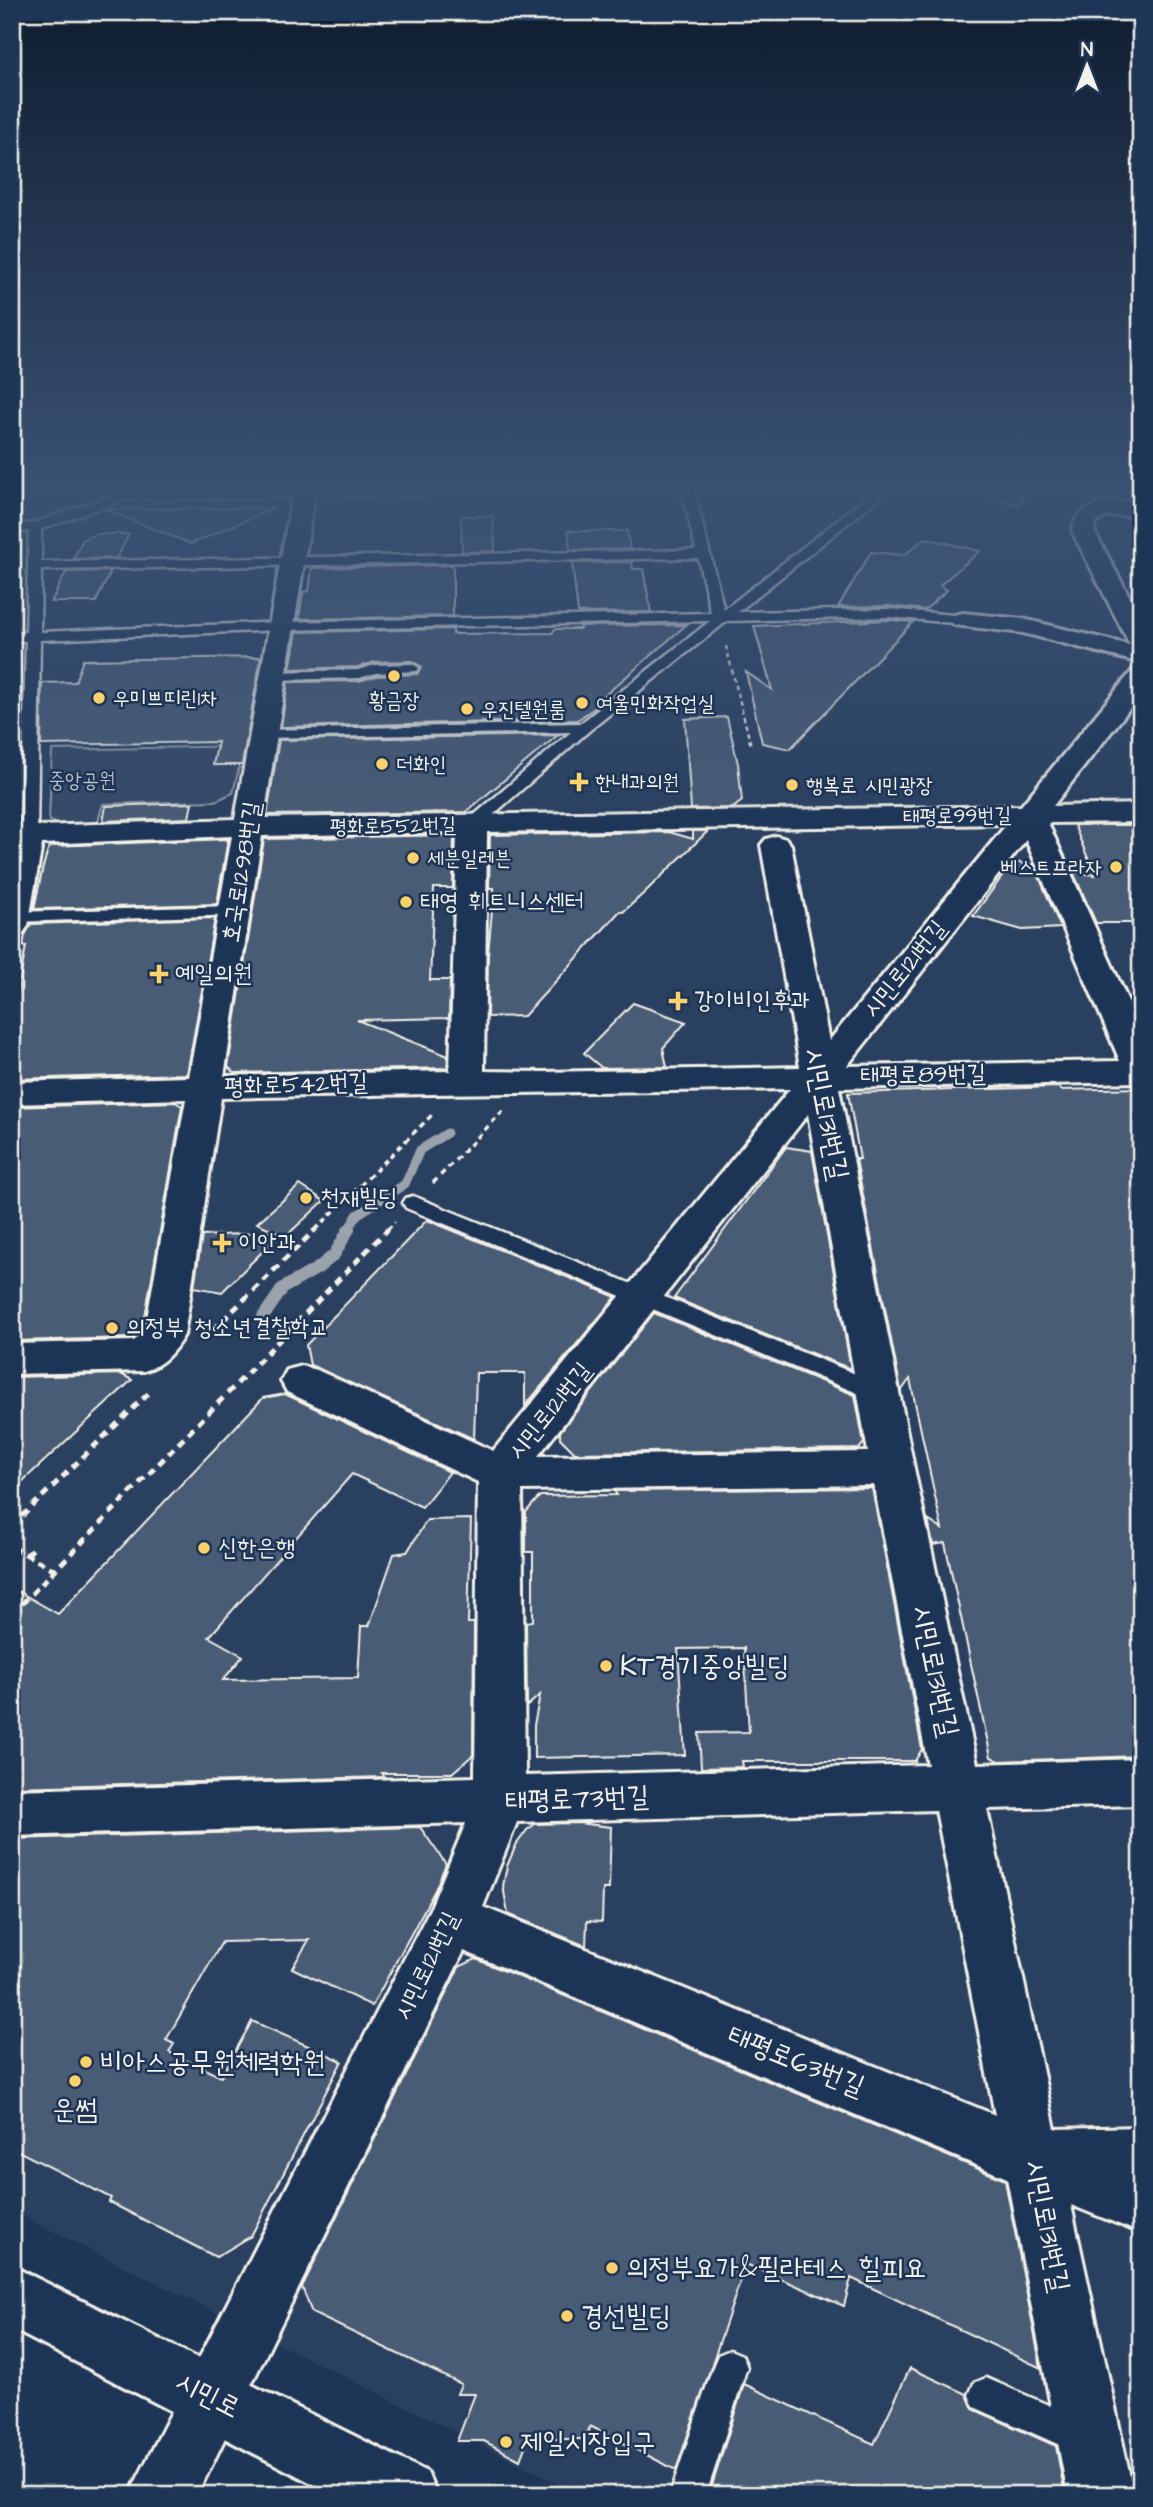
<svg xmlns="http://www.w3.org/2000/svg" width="1153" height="2507" font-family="'Architects Daughter','Poor Story',sans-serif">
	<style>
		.built { fill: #2a4060 }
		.green { fill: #354a67; stroke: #949ea8; stroke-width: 2 }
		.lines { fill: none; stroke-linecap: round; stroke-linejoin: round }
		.stream-far1 { stroke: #9aa2ab; stroke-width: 9 }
		.stream { stroke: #9aa2ab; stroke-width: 12 }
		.building { fill: #485b74; stroke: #f4f1e8; stroke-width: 2 }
		.lane-casing { stroke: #f4f1e8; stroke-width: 5 }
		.street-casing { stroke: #f4f1e8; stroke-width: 6 }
		.secondary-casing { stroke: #f4f1e8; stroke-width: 6 }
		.path-far2 { stroke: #f4f1e8; stroke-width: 2.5; stroke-dasharray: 4.5 3.5; stroke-linecap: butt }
		.path-far1 { stroke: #f4f1e8; stroke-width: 3.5; stroke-dasharray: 6 4.5; stroke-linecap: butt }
		.path { stroke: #f4f1e8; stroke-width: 5; stroke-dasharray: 8 6; stroke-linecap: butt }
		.lane { fill: #1d3557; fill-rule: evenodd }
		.street { fill: #1d3557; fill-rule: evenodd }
		.secondary { fill: #1d3557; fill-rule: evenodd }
		.poi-dot { fill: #ffd166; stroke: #1d3557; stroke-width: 2.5 }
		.labels { text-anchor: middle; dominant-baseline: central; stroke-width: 5; stroke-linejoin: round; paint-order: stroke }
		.far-poi-label { font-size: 21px; fill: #f4f1e8; stroke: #1d3557; text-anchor: start }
		.far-park-label { font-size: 21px; fill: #bbbfc1; stroke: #1d3557 }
		.far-street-label { font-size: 21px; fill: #f4f1e8; stroke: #1d3557 }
		.street-label { font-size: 24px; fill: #f4f1e8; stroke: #1d3557 }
		.poi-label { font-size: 24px; fill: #f4f1e8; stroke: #1d3557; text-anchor: start }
		.near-street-label { font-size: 28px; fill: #f4f1e8; stroke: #1d3557 }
		.near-poi-label { font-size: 28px; fill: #f4f1e8; stroke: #1d3557; text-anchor: start }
	</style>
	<rect width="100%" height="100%" fill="#1d3557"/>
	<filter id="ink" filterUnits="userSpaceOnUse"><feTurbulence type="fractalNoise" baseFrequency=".0143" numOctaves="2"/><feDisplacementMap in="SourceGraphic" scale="14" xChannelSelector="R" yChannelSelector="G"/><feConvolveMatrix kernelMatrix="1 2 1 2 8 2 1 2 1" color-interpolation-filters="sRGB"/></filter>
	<g filter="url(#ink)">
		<path class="built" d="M 12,491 L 1141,491 L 1141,2495 L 582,2495 L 12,2211 Z"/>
		<path class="green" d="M 244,746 L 233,793 L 215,801 L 103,804 L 97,824 L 58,825 L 49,820 L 52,750 Z"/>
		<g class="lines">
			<path class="stream-far1" d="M 348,1230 L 357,1215 L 405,1184 L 420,1150 L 447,1133"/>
			<path class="stream" d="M 263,1317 L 283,1288 L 318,1268 L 334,1255 L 349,1229"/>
		</g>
		<g class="building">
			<path d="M 274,508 L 191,544 L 106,510 L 107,509 Z"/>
			<path d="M 461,516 L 493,516 L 495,551 L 462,552 Z"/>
			<path d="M 568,531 L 627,531 L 630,549 L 570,550 Z"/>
			<path d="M 98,534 L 129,534 L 117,558 L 73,559 L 83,539 Z"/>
			<path d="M 925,538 L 980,551 L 940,585 L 947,590 L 925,610 L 890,606 L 838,607 L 871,552 L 904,555 Z"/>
			<path d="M 632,562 L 633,569 L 643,569 L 651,612 L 578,613 L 572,563 Z"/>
			<path d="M 453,565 L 453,616 L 299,619 L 303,592 L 309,591 L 312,568 Z"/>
			<path d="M 111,571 L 96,602 L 51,602 L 66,572 Z"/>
			<path d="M 890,620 L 913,622 L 790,749 L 762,743 L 746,672 L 772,690 L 754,626 Z"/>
			<path d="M 686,625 L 597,702 L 602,703 L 577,720 L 281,727 L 288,682 L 359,681 L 376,676 L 417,674 L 422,667 L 412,661 L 375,662 L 358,667 L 290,669 L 297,632 L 453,629 L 453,634 L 552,633 L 555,629 L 580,629 L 580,626 Z"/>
			<path d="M 261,657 L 242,765 L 213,765 L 218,742 L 41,745 L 42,683 L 75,682 L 83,660 Z"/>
			<path d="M 12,684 L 22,684 L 21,745 L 12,745 Z"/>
			<path d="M 727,717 L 738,764 L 742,801 L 733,808 L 691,809 L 685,719 Z"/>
			<path d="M 558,735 L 466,812 L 267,815 L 279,740 Z"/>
			<path d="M 192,803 L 189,818 L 103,821 L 106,806 Z"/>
			<path d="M 1074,825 L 1141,825 L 1141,923 L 1096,923 L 1073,872 L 1095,875 Z"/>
			<path d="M 693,831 L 708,831 L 643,894 L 623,912 L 620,911 L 524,1016 L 487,1017 L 488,954 L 494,888 L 489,888 L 490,835 L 669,832 L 693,839 Z"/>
			<path d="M 454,835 L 453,888 L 434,888 L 430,980 L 450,980 L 449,1018 L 357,1020 L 448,1056 L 447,1068 L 235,1073 L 228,1067 L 264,839 Z"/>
			<path d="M 228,839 L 217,904 L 34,909 L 43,867 L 48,849 L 53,846 Z"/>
			<path d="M 1013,862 L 1034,865 L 1061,928 L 1022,930 L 973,916 Z"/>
			<path d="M 215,918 L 187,1074 L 12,1079 L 12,1025 L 26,946 L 23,946 L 25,935 L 31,924 Z"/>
			<path d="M 633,1003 L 686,1022 L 663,1048 L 667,1067 L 602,1068 L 584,1053 Z"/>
			<path d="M 1059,1087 L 1061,1090 L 1141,1088 L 1141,1756 L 999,1761 L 991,1757 L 945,1543 L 933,1545 L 928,1520 L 942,1529 L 910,1379 L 901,1391 L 856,1159 L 860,1159 L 848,1093 Z"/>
			<path d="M 175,1102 L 182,1106 L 143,1329 L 133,1338 L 12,1341 L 12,1107 Z"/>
			<path d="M 786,1147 L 812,1151 L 851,1369 L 674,1298 Z"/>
			<path d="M 300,1185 L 324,1201 L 286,1236 L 280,1234 L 222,1292 L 194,1287 L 202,1236 L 277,1232 L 257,1223 Z"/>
			<path d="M 427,1220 L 616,1297 L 525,1406 L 525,1373 L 476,1373 L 474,1439 L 310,1365 L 306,1345 Z"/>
			<path d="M 654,1313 L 855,1395 L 864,1443 L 859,1449 L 575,1453 L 560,1438 L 560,1432 Z"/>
			<path d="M 121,1374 L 132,1380 L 12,1491 L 12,1377 Z"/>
			<path d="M 285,1394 L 450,1472 L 422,1507 L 352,1474 L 209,1637 L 243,1656 L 223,1680 L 358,1678 L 361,1626 L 369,1626 L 394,1554 L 407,1552 L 427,1520 L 471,1519 L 468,1623 L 474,1623 L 473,1755 L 452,1773 L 382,1773 L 385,1777 L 12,1787 L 12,1588 L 58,1614 L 263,1398 Z"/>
			<path d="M 872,1488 L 922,1749 L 915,1761 L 742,1761 L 743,1767 L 701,1768 L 699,1733 L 749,1732 L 744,1648 L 678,1649 L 685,1755 L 534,1758 L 534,1725 L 540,1695 L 527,1706 L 526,1622 L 533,1621 L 533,1552 L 526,1552 L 526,1512 L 540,1496 L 617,1495 L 614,1491 Z"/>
			<path d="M 578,1823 L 611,1827 L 609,1889 L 603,1889 L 602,1922 L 587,1921 L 586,1946 L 508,1914 L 503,1886 L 507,1866 L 516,1845 L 527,1830 L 535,1824 Z"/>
			<path d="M 420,1827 L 446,1864 L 435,1890 L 372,2006 L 292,1968 L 309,1940 L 222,1942 L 166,2040 L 174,2044 L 169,2052 L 221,2077 L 252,2021 L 342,2061 L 251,2236 L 216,2257 L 109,2202 L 111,2198 L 12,2148 L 12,1839 Z"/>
			<path d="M 476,1959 L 1005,2180 L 1041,2368 L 851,2278 L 844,2306 L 746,2264 L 676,2470 L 590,2426 L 586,2439 L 528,2439 L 520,2460 L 484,2441 L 457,2441 L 475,2394 L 457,2394 L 461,2384 L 312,2313 L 302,2287 L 459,1967 Z"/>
			<path d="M 910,2368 L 967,2394 L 973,2409 L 1056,2446 L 1065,2495 L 709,2495 L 744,2384 L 874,2444 Z"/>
		</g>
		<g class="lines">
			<g class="lane-casing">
				<g id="lane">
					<path d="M 433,491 L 427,495 L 124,500 L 41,529 L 41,562 L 696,550 L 682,491 L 694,491 L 724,610 L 874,491 L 888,491 L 738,612 L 890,609 L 963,616 L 970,620 L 963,624 L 890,617 L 727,621 L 590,730 L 478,828 L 466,828 L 464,825 L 466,822 L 571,732 L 264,738 L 257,734 L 264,730 L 581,723 L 710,621 L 282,630 L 40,640 L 37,834 L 29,839 L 23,837 L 21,834 L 26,641 L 12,641 L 12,633 L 26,632 L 29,531 L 12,533 L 12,525 L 33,523 L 123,492 ZM 698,558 L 711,613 L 282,622 L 40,632 L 41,570 Z"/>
					<path d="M 978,491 L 1000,491 L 1023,499 L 1017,503 Z"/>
					<path d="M 412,664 L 419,668 L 417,671 L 376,673 L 359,678 L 273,680 L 266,676 L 273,672 L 358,670 L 375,665 Z"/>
					<path d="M 235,906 L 243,911 L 241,915 L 12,922 L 14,912 Z"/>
					<path d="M 413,1196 L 888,1387 L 891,1393 L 888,1399 L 880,1401 L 872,1399 L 406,1208 L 403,1203 L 406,1198 Z"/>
					<path d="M 730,2350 L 742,2355 L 747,2367 L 706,2495 L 670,2495 L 713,2367 L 718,2355 Z"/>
					<path d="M 986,2378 L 1092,2424 L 1098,2436 L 1092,2448 L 1080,2454 L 974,2407 L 969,2395 L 974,2383 Z"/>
				</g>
			</g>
			<g class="street-casing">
				<g id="street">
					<path d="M 293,491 L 315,491 L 264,818 L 1021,806 L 1132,671 L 1141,669 L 1141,694 L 1053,806 L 1141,804 L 1141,822 L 1048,823 L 1141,1030 L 1141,1082 L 839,1088 L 914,1468 L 977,1764 L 1141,1759 L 1141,1805 L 987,1809 L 1055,2129 L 1141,2127 L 1141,2233 L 1071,2205 L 1134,2495 L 1068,2495 L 1007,2178 L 464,1951 L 197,2495 L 129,2495 L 432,1905 L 466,1823 L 12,1836 L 12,1790 L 475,1777 L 478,1482 L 287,1392 L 281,1381 L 287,1370 L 302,1366 L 317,1370 L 493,1451 L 790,1089 C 600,1093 410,1093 221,1098 L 184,1335 C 174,1352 163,1365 144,1371 L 12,1374 L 12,1344 L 134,1341 L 145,1330 L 186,1099 L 12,1104 L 12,1082 L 189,1077 L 232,836 L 42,844 L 28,926 L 23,933 L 12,935 L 12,827 L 235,819 ZM 1007,824 L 829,1041 L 791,845 L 786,839 L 776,836 L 766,839 L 761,845 L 800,1067 L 542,1072 L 484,1071 L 487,832 ZM 457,832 L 450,1071 L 224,1076 L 262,836 ZM 1026,840 L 1120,1061 L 847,1066 ZM 808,1114 L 868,1452 L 538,1456 ZM 874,1485 L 928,1765 L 525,1776 L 522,1490 ZM 936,1810 L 995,2115 L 483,1907 L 517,1822 Z"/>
					<path d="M 1124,501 L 1141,501 L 1141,515 L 1107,516 L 1095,523 L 1094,531 L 1141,618 L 1141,663 L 1023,633 L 954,625 L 951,620 L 954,615 L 963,613 L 1023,619 L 1130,645 L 1072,531 C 1076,505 1102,503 1124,501 Z"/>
				</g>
			</g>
			<g class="secondary-casing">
				<path id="secondary" d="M 12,2266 L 427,2472 L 437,2495 L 335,2495 L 12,2329 Z"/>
			</g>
			<path class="path-far2" d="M 726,646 L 751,746"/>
			<g class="path-far1">
				<path d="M 433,1183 L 503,1111"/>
				<path d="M 315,1230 L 434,1113"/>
				<path d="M 387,1230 L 395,1222"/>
			</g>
			<g class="path">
				<path d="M 203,1340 L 316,1229"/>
				<path d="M 12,1526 L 152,1390"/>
				<path d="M 12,1547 L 55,1570"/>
				<path d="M 27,1555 L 37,1545"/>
				<path d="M 12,1614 L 388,1229"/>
			</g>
			<use href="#lane" class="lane"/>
			<use href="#street" class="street"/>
			<use href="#secondary" class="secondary"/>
		</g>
	</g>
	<linearGradient id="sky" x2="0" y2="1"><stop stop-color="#101d30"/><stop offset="0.58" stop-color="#3a5174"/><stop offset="1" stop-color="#3a5174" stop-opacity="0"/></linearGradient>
	<rect width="1153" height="842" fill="url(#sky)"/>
	<g class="poi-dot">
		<circle cx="394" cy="676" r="7"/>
		<circle cx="99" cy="698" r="7"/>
		<circle cx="582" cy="703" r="7"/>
		<circle cx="467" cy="709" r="7"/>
		<circle cx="382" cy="764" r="7"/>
		<path d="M575.5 771.5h7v7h7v7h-7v7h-7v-7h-7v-7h7z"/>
		<circle cx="792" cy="785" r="7"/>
		<circle cx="413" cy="858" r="7"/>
		<circle cx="1116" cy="867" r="7"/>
		<circle cx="406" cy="902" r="7"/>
		<path d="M155.5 963.5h7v7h7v7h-7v7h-7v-7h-7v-7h7z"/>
		<path d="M674.5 990.5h7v7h7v7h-7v7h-7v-7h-7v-7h7z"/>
		<circle cx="306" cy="1198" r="7"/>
		<path d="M218.5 1232.5h7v7h7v7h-7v7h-7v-7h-7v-7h7z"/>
		<circle cx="112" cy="1328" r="7"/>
		<circle cx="204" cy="1548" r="7"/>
		<circle cx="606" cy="1666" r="7"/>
		<circle cx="86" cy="2062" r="7"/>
		<circle cx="75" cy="2081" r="7"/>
		<circle cx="612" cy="2268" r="7"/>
		<circle cx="567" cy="2316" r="7"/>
		<circle cx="506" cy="2442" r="7"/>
	</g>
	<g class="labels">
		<g class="far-poi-label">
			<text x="113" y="698">우미쁘띠린1차</text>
			<text x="394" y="700" text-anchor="middle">황금장</text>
			<text x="596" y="703">여울민화작업실</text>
			<text x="481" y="709">우진텔원룸</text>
			<text x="396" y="764">더화인</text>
			<text x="595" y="782">한내과의원</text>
			<text x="806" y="785">행복로 시민광장</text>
			<text x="427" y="858">세븐일레븐</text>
			<text x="1102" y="867" text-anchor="end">베스트프라자</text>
		</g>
		<g class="far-park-label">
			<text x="82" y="780">중앙공원</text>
		</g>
		<g class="far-street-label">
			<text transform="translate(957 816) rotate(-1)">태평로99번길</text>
			<text transform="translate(393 826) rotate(-1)">평화로552번길</text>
		</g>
		<g class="street-label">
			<text transform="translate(242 872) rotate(-81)">호국로1298번길</text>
			<text transform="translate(905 969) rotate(-51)">시민로121번길</text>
			<text transform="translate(923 1075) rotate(-1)">태평로89번길</text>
			<text transform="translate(296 1085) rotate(-2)">평화로542번길</text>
			<text transform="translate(550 1411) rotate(-51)">시민로121번길</text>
			<text transform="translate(427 1966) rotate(-64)">시민로121번길</text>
		</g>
		<g class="poi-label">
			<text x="420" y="902">태영 휘트니스센터</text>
			<text x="175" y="974">예일의원</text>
			<text x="694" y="1001">강이비인후과</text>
			<text x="320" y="1198">천재빌딩</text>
			<text x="238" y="1243">이안과</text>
			<text x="126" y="1328">의정부 청소년결찰학교</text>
			<text x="218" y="1548">신한은행</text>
		</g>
		<g class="near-street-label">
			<text transform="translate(826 1114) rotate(79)">시민로131번길</text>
			<text transform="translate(935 1671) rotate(78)">시민로131번길</text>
			<text transform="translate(577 1799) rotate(-2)">태평로73번길</text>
			<text transform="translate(796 2061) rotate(22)">태평로63번길</text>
			<text transform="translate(1047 2226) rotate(79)">시민로131번길</text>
			<text transform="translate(208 2395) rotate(27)">시민로</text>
		</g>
		<g class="near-poi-label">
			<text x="620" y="1666">KT경기중앙빌딩</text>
			<text x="100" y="2062">비아스공무원체력학원</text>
			<text x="75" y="2109" text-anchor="middle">운썸</text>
			<text x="626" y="2268">의정부요가&amp;필라테스 힐피요</text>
			<text x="581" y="2316">경선빌딩</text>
			<text x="520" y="2442">제일시장입구</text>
		</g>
	</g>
	<rect width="1153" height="2507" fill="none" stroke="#1d3557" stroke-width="42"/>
	<rect x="21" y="21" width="1111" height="2465" fill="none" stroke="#f4f1e8" stroke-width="2.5" filter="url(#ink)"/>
	<g transform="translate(1087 66)" stroke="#1d3557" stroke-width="5" paint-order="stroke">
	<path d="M0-5L12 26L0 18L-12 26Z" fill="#f4f1e8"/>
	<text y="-10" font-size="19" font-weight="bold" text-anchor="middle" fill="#f4f1e8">N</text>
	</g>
</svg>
